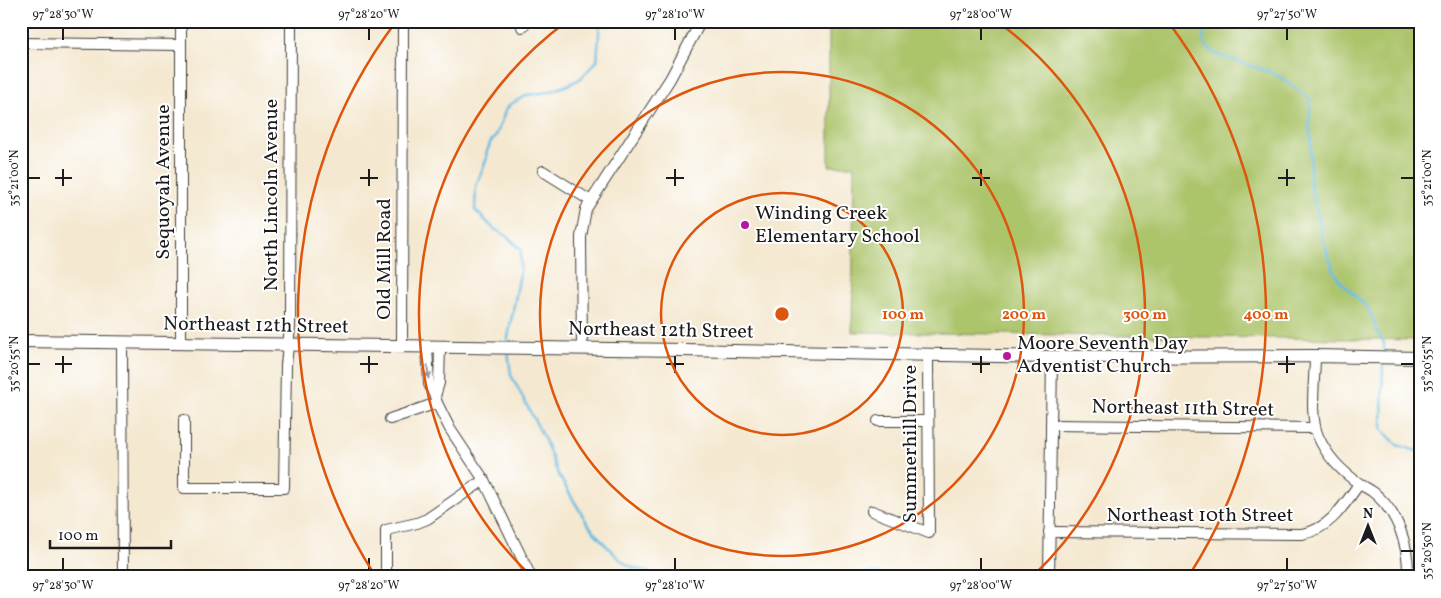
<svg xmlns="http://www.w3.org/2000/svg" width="1441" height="598" font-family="Vollkorn,serif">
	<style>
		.green { fill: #acc46a; stroke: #647043 }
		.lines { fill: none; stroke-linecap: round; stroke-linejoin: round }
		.stream { stroke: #65bbe2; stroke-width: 2.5 }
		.minor-casing { stroke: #3c3b37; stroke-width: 12 }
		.tertiary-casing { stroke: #3c3b37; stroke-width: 14 }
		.minor { stroke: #fff; stroke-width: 10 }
		.tertiary { stroke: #fff; stroke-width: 12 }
		.oneway { fill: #999 }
		.ticks { fill: none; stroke: #1c1c1c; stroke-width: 2 }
		.ring { fill: none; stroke: #de560d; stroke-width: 2.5 }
		.poi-dot { fill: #b5179e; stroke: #fff; stroke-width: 2 }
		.labels { text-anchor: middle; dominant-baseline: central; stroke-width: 4; stroke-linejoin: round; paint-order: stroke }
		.street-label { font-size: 20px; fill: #1c1c1c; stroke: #fff }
		.poi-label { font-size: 20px; fill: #1c1c1c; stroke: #fff; text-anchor: start }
		.centre { fill: #de560d; stroke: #fff; stroke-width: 2.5 }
		.ring-label { font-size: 15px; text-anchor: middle; font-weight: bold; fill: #de560d; stroke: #fff; stroke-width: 4; stroke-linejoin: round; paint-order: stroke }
		.neatline { fill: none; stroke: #1c1c1c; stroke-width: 2 }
		.ticks-label { font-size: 12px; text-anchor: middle; fill: #1c1c1c }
	</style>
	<rect width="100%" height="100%" fill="#fff"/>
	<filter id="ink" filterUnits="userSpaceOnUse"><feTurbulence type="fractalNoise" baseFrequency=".02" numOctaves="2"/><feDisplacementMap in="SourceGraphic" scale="10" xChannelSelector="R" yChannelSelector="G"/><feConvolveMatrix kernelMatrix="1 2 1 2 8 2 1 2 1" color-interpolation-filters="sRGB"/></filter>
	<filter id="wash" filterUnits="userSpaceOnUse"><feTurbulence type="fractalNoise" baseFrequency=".0096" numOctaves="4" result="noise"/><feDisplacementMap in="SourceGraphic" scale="20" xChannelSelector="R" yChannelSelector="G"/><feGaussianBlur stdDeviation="1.12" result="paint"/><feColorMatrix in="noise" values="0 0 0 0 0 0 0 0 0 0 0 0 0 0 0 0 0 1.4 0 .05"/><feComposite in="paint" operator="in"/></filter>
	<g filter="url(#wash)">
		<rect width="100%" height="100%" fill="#f4e8d0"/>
		<path class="green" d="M 829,21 L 1420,21 L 1420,340 L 852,332 L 854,166 L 829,166 Z"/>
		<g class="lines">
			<g class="stream">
				<path d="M 1206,21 L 1203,42 L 1215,54 L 1270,72 L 1285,80 L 1311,100 L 1309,125 L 1311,141 L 1310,182 L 1325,247 L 1334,271 L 1341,282 L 1367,307 L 1375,323 L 1376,330 L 1384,343 L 1384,354"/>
				<path d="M 507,343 L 520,273 L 521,250 L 508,237 L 493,228 L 475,210 L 476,186 L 487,158 L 486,154 L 491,141 L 496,136 L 506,109 L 511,104 L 527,95 L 549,92 L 570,84 L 580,79 L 597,61 L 600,21"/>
				<path d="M 508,351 L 511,375 L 545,440 L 558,474 L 586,521 C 592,531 618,559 627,565 C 637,570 648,570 657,577"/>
				<path d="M 1383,362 L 1382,429 L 1397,445 L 1420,452"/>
				<path d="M 849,577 C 860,574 876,570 886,577"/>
			</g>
		</g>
	</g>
	<g filter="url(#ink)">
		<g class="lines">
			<g class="minor-casing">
				<g id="minor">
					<path d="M 522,27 L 528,21"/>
					<path d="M 21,43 L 181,45"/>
					<path d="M 543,171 L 591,201"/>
					<path d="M 122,343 L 123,577"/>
					<path d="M 181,343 L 181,21"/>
					<path d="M 402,346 L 403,21"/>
					<path d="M 427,346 L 429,384 L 435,396 L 437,403 L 450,429 L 484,480 L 531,577"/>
					<path d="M 582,348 L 581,237 L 586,209 L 670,79 L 701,21"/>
					<path d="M 1315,356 C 1315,380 1309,414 1318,436 C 1327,457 1342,472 1360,484 C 1364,487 1369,489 1373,492 C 1398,512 1409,545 1408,577"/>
					<path d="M 435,396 L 439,383 L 440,347"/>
					<path d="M 390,419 L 437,403"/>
					<path d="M 184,420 L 184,488 L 284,488 L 286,365 L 290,327 L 291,21"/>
					<path d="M 878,421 L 928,421"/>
					<path d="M 1051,425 L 1315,428"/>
					<path d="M 872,511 L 929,533 L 928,354"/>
					<path d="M 1049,532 L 1302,534 C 1330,529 1344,505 1359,484"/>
					<path d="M 386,577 L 386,530 L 417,523 L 427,519 L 484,480"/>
					<path d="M 1049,577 L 1052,357"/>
				</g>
			</g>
			<g class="tertiary-casing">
				<path id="tertiary" d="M 21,341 L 683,350 L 1052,357 L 1315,356 L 1420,358"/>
			</g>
			<use href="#minor" class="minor"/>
			<use href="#tertiary" class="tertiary"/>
		</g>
		<defs><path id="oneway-solid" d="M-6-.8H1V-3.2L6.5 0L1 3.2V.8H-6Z" transform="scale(1.25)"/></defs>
		<use class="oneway" href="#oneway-solid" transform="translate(428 372) rotate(86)"/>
	</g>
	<path class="ticks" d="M 63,28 L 63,40M 369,28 L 369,40M 675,28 L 675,40M 981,28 L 981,40M 1287,28 L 1287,40M 63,169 L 63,186M 369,169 L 369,186M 675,169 L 675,186M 981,169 L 981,186M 1287,169 L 1287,186M 28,178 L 40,178M 55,178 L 72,178M 360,178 L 378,178M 666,178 L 684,178M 972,178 L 990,178M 1278,178 L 1295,178M 1401,178 L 1414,178M 63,356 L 63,373M 369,356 L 369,373M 675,356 L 675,373M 981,356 L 981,373M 1287,356 L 1287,373M 28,364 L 40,364M 55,364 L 72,364M 360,364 L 378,364M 666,364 L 684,364M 972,364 L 990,364M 1278,364 L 1295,364M 1401,364 L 1414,364M 1401,551 L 1414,551M 63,558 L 63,570M 369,558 L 369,570M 675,558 L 675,570M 981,558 L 981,570M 1287,558 L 1287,570"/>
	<g class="ring">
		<circle cx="782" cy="314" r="121"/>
		<circle cx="782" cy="314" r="242"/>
		<path d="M530 575A363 363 0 0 1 566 22M998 22A363 363 0 0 1 1034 575"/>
		<path d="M374 574A484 484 0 0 1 395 23M1169 23A484 484 0 0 1 1190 574"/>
	</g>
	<g class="poi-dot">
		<circle cx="745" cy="225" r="5"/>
		<circle cx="1007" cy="356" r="5"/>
	</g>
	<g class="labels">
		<g class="street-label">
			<text transform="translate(164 182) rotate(-90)">Sequoyah Avenue</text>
			<text transform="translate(272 195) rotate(-90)">North Lincoln Avenue</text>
			<text transform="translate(385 259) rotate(-90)">Old Mill Road</text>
			<text transform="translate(256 326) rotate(1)">Northeast 12th Street</text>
			<text transform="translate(661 331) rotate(1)">Northeast 12th Street</text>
			<text transform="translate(1183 409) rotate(1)">Northeast 11th Street</text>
			<text transform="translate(911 444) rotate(-90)">Summerhill Drive</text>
			<text x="1200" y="516">Northeast 10th Street</text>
		</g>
		<g class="poi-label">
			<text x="755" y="214">Winding Creek<tspan x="755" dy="23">Elementary School</tspan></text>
			<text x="1017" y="344">Moore Seventh Day<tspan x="1017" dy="23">Adventist Church</tspan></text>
		</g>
	</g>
	<circle cx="782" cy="314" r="8" class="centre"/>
	<g class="ring-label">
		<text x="903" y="319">100 m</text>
		<text x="1024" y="319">200 m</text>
		<text x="1145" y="319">300 m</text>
		<text x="1266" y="319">400 m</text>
	</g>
	<rect width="1441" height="598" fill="none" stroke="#fff" stroke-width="55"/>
	<g transform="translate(1368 526)" stroke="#ffffff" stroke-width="4" paint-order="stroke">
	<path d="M0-4L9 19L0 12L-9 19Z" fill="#1c1c1c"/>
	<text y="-8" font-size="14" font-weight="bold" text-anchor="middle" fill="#1c1c1c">N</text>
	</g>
	<path d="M50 540v8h121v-8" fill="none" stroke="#1c1c1c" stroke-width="2.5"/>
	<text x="58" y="540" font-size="15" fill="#1c1c1c" stroke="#ffffff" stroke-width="4" paint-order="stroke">100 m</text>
	<rect x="28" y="28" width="1386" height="542" class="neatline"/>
	<g class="ticks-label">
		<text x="63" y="18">97°28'30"W</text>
		<text x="369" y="18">97°28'20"W</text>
		<text x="675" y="18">97°28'10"W</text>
		<text x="981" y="18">97°28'00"W</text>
		<text x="1287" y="18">97°27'50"W</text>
		<text transform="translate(14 178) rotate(-90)" y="4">35°21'00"N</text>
		<text transform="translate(1427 178) rotate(-90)" y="4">35°21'00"N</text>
		<text transform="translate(14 364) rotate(-90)" y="4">35°20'55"N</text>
		<text transform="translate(1427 364) rotate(-90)" y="4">35°20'55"N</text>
		<text transform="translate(1427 551) rotate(-90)" y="4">35°20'50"N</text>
		<text x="63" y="589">97°28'30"W</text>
		<text x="369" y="589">97°28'20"W</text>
		<text x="675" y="589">97°28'10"W</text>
		<text x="981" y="589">97°28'00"W</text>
		<text x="1287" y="589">97°27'50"W</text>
	</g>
</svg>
